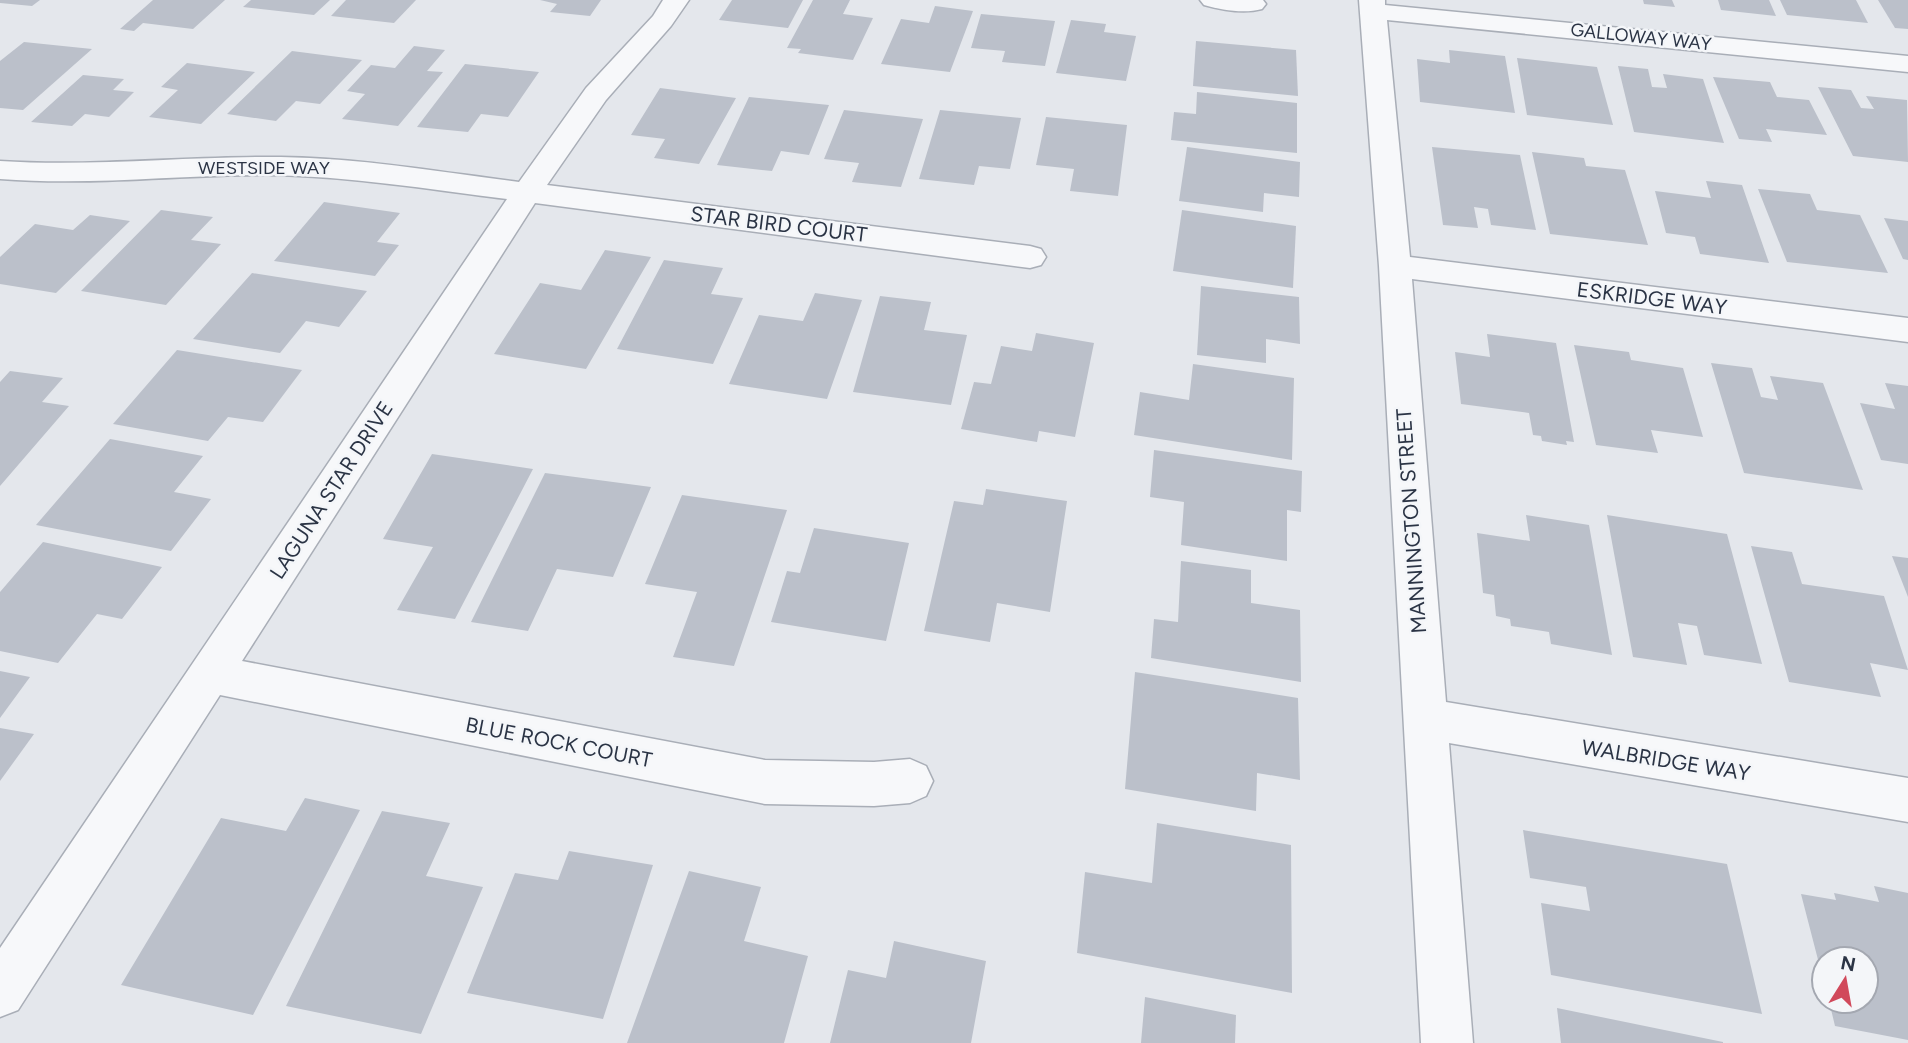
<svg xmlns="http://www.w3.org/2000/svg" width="1908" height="1043" font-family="Figtree,sans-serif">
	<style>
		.building { fill: #bbc0ca }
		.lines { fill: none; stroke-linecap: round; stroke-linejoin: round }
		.minor-casing { stroke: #a9aeb7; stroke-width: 3 }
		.minor { fill: #f7f8fa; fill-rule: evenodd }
		.labels { text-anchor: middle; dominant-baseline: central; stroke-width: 5; stroke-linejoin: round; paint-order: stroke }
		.far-street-label { font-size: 18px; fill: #2b3445; stroke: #f4f6f9 }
		.street-label { font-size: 21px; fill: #2b3445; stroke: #f4f6f9 }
	</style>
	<rect width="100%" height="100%" fill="#e4e7ec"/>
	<g class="building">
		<path d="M 0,0 L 40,0 L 32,6 L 0,3 Z"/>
		<path d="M 153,0 L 225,0 L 193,29 L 143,23 L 134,31 L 120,29 Z"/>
		<path d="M 251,0 L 330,0 L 314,15 L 243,7 Z"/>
		<path d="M 346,0 L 416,0 L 394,23 L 331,16 Z"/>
		<path d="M 540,0 L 601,0 L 590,16 L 550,12 L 557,4 Z"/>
		<path d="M 732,0 L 803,0 L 788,28 L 719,20 Z"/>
		<path d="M 813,0 L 850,0 L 843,14 L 873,18 L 853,60 L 798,53 L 801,49 L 787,48 Z"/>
		<path d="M 1643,0 L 1672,0 L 1675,7 L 1644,4 Z"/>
		<path d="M 1718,0 L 1769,0 L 1776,16 L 1721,10 Z"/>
		<path d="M 1780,0 L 1856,0 L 1868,23 L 1787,15 Z"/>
		<path d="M 1878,0 L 1908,0 L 1908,29 L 1895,28 Z"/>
		<path d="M 935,6 L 973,11 L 950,72 L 881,64 L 901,19 L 929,23 Z"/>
		<path d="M 981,14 L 1055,21 L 1045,66 L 1002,62 L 1005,51 L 971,48 Z"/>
		<path d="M 1071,20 L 1106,24 L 1104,32 L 1136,36 L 1126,81 L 1056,73 Z"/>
		<path d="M 1196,41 L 1296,50 L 1298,96 L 1193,86 Z"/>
		<path d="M 24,42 L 92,49 L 23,110 L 0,108 L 0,61 Z"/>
		<path d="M 414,46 L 445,50 L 427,71 L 443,72 L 398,126 L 342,119 L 365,94 L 347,91 L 371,65 L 395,68 Z"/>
		<path d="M 1449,50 L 1505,56 L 1515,113 L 1420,102 L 1417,59 L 1450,63 Z"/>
		<path d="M 292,51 L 362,60 L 320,104 L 296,101 L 276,121 L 227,114 Z"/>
		<path d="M 1517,58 L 1597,67 L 1613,125 L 1527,115 Z"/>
		<path d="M 187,63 L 255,72 L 201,124 L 149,117 L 178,90 L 161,87 Z"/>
		<path d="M 465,64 L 539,72 L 508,117 L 481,114 L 468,132 L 417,127 Z"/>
		<path d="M 1618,66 L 1648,69 L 1652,87 L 1667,88 L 1663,74 L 1703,79 L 1724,143 L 1634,132 Z"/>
		<path d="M 83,75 L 124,79 L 113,90 L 134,92 L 109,117 L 85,114 L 72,126 L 31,122 Z"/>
		<path d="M 1713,77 L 1770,82 L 1777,97 L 1809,100 L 1827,135 L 1766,129 L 1772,142 L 1739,139 Z"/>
		<path d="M 1818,87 L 1851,90 L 1861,108 L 1874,109 L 1866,96 L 1907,100 L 1908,162 L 1853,156 Z"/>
		<path d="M 660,88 L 736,98 L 699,164 L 654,158 L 665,139 L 631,135 Z"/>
		<path d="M 1197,92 L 1297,103 L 1297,153 L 1171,140 L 1174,112 L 1196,114 Z"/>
		<path d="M 749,97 L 829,105 L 809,155 L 781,151 L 772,171 L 717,165 Z"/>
		<path d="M 844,110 L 923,119 L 901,187 L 852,182 L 859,163 L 824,159 Z"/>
		<path d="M 940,110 L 1021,118 L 1010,169 L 979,166 L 974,185 L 919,179 Z"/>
		<path d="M 1046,117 L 1127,125 L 1118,196 L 1070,191 L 1074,169 L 1036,165 Z"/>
		<path d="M 1187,147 L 1300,162 L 1299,197 L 1264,193 L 1263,212 L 1179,201 Z"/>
		<path d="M 1432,147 L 1520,155 L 1536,230 L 1491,225 L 1488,209 L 1474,207 L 1478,228 L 1443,225 Z"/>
		<path d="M 1532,152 L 1584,158 L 1586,166 L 1625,170 L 1648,245 L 1550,234 Z"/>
		<path d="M 1706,181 L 1742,185 L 1769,263 L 1700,254 L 1695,237 L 1666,233 L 1655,191 L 1711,198 Z"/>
		<path d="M 1758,189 L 1810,194 L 1817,210 L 1860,215 L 1888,273 L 1787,262 Z"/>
		<path d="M 324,202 L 400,213 L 377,242 L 399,245 L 375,276 L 274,261 Z"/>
		<path d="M 161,210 L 213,217 L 191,240 L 221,244 L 166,305 L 81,291 Z"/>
		<path d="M 1182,210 L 1296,226 L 1293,288 L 1173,271 Z"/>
		<path d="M 90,215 L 130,221 L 56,293 L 0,284 L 0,257 L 35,224 L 73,230 Z"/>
		<path d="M 1884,218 L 1908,221 L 1908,260 L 1903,259 Z"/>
		<path d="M 605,250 L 651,257 L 586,369 L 494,354 L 540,283 L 581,290 Z"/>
		<path d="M 664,260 L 723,268 L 711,294 L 743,298 L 713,364 L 617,349 Z"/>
		<path d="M 252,273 L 367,291 L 339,327 L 306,321 L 280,353 L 193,339 Z"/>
		<path d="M 1201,286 L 1299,297 L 1300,344 L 1266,339 L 1266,363 L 1197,355 Z"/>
		<path d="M 815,293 L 862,300 L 827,399 L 729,384 L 759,315 L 803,321 Z"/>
		<path d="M 880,296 L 931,302 L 924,330 L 967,335 L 951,405 L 853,392 Z"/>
		<path d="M 1036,333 L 1094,343 L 1075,437 L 1039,431 L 1037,442 L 961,429 L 974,382 L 991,384 L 1001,346 L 1032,351 Z"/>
		<path d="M 1487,334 L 1556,343 L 1574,442 L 1566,441 L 1567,445 L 1542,441 L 1541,436 L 1533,435 L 1529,413 L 1461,404 L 1455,352 L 1490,357 Z"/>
		<path d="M 1574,345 L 1629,352 L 1631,360 L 1683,368 L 1703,437 L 1651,430 L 1658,453 L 1596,445 Z"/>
		<path d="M 177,350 L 302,370 L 263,422 L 228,417 L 208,441 L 113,424 Z"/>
		<path d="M 1711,363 L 1752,368 L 1761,397 L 1778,400 L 1770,376 L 1823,383 L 1863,490 L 1744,473 Z"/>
		<path d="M 1193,364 L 1294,378 L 1292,460 L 1134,435 L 1140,392 L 1189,400 Z"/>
		<path d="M 10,371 L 63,378 L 42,402 L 69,406 L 0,486 L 0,382 Z"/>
		<path d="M 1885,383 L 1908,386 L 1908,464 L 1881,460 L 1860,403 L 1895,409 Z"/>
		<path d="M 110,439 L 203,456 L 174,492 L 211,499 L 171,551 L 36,525 Z"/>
		<path d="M 1154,450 L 1302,471 L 1301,512 L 1287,510 L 1287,561 L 1181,545 L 1184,502 L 1150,497 Z"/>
		<path d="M 432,454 L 533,469 L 455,619 L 397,610 L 433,547 L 383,539 Z"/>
		<path d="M 545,473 L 651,487 L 613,577 L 557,569 L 528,631 L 471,622 Z"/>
		<path d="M 986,489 L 1067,501 L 1050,612 L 997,603 L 990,642 L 924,631 L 954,501 L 983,505 Z"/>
		<path d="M 682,495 L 787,510 L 734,666 L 673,657 L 697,592 L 645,584 Z"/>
		<path d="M 1526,515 L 1589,525 L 1612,655 L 1551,644 L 1549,632 L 1511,626 L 1510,619 L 1496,616 L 1494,595 L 1483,593 L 1477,533 L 1530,541 Z"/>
		<path d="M 1607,515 L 1727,534 L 1762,664 L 1704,655 L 1697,626 L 1678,623 L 1687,665 L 1633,657 Z"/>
		<path d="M 814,528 L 909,543 L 886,641 L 771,622 L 787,571 L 800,573 Z"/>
		<path d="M 43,542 L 162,567 L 122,619 L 97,614 L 58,663 L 0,651 L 0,592 Z"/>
		<path d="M 1751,546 L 1792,552 L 1802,584 L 1884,596 L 1908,670 L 1870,663 L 1881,697 L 1789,682 Z"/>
		<path d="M 1892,556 L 1908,558 L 1908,597 Z"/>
		<path d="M 1181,561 L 1251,570 L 1251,603 L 1300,610 L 1301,682 L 1151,658 L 1154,619 L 1178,622 Z"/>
		<path d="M 0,671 L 30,677 L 0,718 Z"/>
		<path d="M 1135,672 L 1298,698 L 1300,780 L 1257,773 L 1256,811 L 1125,789 Z"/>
		<path d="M 0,728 L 34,734 L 0,781 Z"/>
		<path d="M 305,798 L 360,810 L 253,1015 L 121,985 L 221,818 L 286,831 Z"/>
		<path d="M 382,811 L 450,823 L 426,876 L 483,887 L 421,1034 L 286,1006 Z"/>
		<path d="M 1157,823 L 1291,845 L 1292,993 L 1077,953 L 1085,872 L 1152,883 Z"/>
		<path d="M 1523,830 L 1727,864 L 1762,1014 L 1551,975 L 1541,903 L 1590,911 L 1586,887 L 1530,878 Z"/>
		<path d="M 569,851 L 653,865 L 603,1019 L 467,993 L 515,873 L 558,880 Z"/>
		<path d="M 689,871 L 761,887 L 744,941 L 808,956 L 784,1043 L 627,1043 Z"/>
		<path d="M 1874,886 L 1908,893 L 1908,1040 L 1835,1026 L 1829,1001 L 1866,1001 L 1866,959 L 1824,959 L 1823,979 L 1801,894 L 1836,900 L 1834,893 L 1879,902 Z"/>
		<path d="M 894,941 L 986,961 L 971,1043 L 830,1043 L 848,970 L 886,978 Z"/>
		<path d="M 1145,997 L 1236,1015 L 1235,1043 L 1141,1043 Z"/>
		<path d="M 1557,1008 L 1723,1042 L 1723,1043 L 1561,1043 Z"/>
	</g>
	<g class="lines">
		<g class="minor-casing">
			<g id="minor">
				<path d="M 663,0 L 689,0 L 671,26 L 606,100 L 547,185 L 1030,246 L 1041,249 L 1046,257 L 1041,265 L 1030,268 L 535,203 L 242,661 L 765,760 L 874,762 L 910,759 L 926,766 L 933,781 L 926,796 L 910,803 L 874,806 L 765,804 L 220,695 L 18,1010 L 0,1017 L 0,948 L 507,199 C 427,189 348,176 267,175 C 178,175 89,186 0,179 L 0,161 C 94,167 187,156 281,157 C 361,158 440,172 519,182 L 586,88 L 653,16 Z"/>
				<path d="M 1200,0 L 1263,0 L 1266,4 L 1262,9 C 1244,14 1222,10 1204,5 Z"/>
				<path d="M 1359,0 L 1385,0 L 1385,5 L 1908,56 L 1908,72 L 1387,20 L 1410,257 L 1908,318 L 1908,342 L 1412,279 L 1446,702 L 1908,778 L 1908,822 L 1449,743 L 1473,1043 L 1421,1043 L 1379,266 Z"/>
			</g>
		</g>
		<use href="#minor" class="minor"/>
	</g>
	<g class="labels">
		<g class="far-street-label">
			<text transform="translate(1641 37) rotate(6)">GALLOWAY WAY</text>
			<text x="264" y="168">WESTSIDE WAY</text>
		</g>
		<g class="street-label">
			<text transform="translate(779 224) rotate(7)">STAR BIRD COURT</text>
			<text transform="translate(1652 298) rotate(7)">ESKRIDGE WAY</text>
			<text transform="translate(331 490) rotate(-57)">LAGUNA STAR DRIVE</text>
			<text transform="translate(1411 521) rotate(-94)">MANNINGTON STREET</text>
			<text transform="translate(559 742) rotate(11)">BLUE ROCK COURT</text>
			<text transform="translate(1666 760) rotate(9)">WALBRIDGE WAY</text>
		</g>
	</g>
	<g transform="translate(1845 980) rotate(11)"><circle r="33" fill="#f4f6f9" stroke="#a4a8b1" stroke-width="2"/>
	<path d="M0-5L12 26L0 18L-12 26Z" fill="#d1495b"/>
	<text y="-10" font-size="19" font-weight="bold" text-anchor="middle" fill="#2b3445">N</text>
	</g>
</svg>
